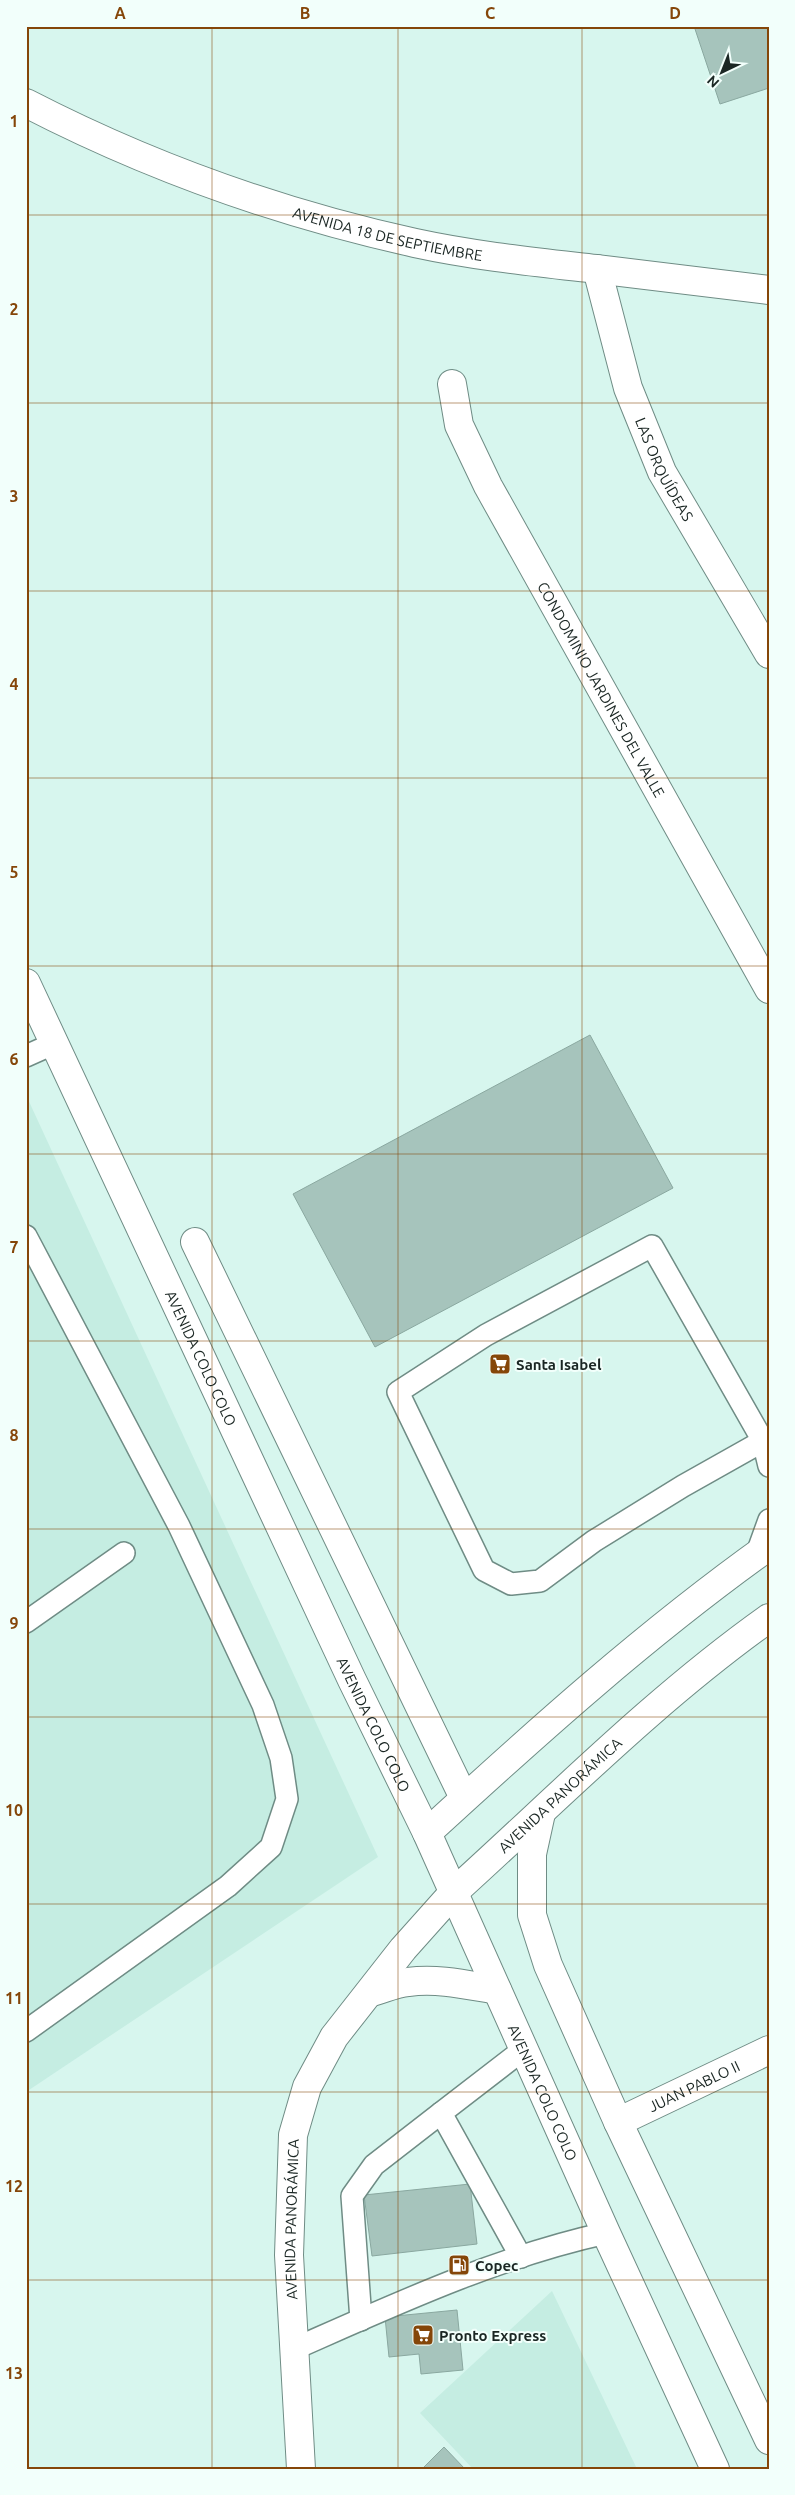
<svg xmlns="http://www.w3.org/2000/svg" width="795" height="2495" font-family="Ubuntu,sans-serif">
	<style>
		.built { fill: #c5ede2 }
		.building { fill: #a6c4bc; stroke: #8aa8a0 }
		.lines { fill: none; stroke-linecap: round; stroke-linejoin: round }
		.service-casing { stroke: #6f8c85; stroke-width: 24 }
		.minor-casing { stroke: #6f8c85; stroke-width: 30 }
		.tertiary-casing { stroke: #6f8c85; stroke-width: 30 }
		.primary-casing { stroke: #6f8c85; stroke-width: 30 }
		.service { stroke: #fff; stroke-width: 21 }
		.minor { stroke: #fff; stroke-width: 28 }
		.tertiary { stroke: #fff; stroke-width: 28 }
		.primary { stroke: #fff; stroke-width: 28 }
		.grid { fill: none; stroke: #854609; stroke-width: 1; stroke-opacity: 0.55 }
		.labels { text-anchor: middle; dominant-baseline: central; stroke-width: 4; stroke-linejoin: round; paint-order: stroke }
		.street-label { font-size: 15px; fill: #1a2623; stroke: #f2fffb }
		.poi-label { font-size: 15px; font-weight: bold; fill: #1a2623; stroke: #f2fffb; text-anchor: start }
		.neatline { fill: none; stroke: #854609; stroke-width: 2 }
		.grid-label { font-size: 16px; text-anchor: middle; font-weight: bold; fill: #854609 }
	</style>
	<rect width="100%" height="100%" fill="#d7f6ee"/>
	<g class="built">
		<path d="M 26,1095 L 378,1857 L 26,2092 Z"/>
		<path d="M 552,2291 L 637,2469 L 473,2469 L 420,2413 Z"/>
	</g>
	<g class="building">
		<path d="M 694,26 L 769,26 L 769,88 L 720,104 Z"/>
		<path d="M 590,1035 L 673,1188 L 375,1347 L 293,1194 Z"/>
		<path d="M 470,2184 L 477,2244 L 372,2256 L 364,2195 Z"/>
		<path d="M 457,2310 L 463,2370 L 421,2374 L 419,2354 L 389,2357 L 385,2317 Z"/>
		<path d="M 444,2447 L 465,2469 L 422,2469 Z"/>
	</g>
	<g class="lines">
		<g class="service-casing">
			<g id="service">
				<path d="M 26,1056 L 55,1043"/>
				<path d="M 26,1236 L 179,1526 L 263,1705 L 281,1758 L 287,1799 L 271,1847 L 228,1886 L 26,2031"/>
				<path d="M 769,1445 L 763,1441 L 652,1246 L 486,1335 L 398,1392 L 484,1570 L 511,1584 L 540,1581 L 594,1541 L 683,1486 L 763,1441 L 769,1466"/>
				<path d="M 756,1556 L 769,1520"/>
				<path d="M 26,1622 L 124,1553"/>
				<path d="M 521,2257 L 441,2113 L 524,2049"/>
				<path d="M 361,2320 L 352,2196 L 374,2165 L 441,2113"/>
				<path d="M 294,2349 C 396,2304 497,2257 606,2233"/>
			</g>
		</g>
		<g class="minor-casing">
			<g id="minor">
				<path id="s1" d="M 597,269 L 628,388 L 662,472 L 769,654"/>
				<path id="s2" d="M 452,384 L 459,425 L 488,486 L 769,989"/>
				<path d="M 371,1992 C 383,1989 396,1983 408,1982 C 439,1978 467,1985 497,1990"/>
				<path id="s3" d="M 618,2122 L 769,2050"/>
				<path id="s4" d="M 301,2469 L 289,2255 L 293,2135 L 307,2087 L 334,2037 L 403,1949 L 453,1893"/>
			</g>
		</g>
		<g class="tertiary-casing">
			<g id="tertiary">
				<path d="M 195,1242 L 464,1798"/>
				<path d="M 541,1813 L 532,1854 L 532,1915 L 548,1965 L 618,2122 L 769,2440"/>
				<path d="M 427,1833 C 537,1732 647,1633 769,1546"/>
				<path id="s5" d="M 453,1893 C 557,1799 655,1699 769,1618"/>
			</g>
		</g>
		<g class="primary-casing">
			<g id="primary">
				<path id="s6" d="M 26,103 C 150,167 279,213 415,243 C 475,256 535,262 596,269 C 653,276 711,283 769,290"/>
				<path id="s7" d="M 26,983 L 352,1680 L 427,1833 L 606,2233 L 715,2469"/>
			</g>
		</g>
		<use href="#service" class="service"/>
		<use href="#minor" class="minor"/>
		<use href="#tertiary" class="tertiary"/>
		<use href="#primary" class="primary"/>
	</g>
	<path class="grid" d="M 212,26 L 212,2469M 398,26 L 398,2469M 582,26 L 582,2469M 26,215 L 769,215M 26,403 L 769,403M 26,591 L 769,591M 26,778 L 769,778M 26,966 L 769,966M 26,1154 L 769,1154M 26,1341 L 769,1341M 26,1529 L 769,1529M 26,1717 L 769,1717M 26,1904 L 769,1904M 26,2092 L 769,2092M 26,2280 L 769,2280"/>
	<defs>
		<g id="supermarket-square" transform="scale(1.125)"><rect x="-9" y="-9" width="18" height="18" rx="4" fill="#854609" stroke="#f2fffb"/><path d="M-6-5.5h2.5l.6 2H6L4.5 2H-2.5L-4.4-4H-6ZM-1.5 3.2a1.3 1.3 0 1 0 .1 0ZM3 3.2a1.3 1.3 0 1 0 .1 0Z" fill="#fff"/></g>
		<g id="fuel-square" transform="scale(1.125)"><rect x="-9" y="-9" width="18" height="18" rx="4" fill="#854609" stroke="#f2fffb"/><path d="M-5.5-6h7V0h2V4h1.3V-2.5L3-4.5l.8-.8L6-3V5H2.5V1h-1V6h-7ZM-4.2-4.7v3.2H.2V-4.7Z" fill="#fff"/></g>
	</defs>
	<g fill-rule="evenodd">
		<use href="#supermarket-square" x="500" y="1364"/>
		<use href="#fuel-square" x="459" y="2265"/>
		<use href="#supermarket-square" x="423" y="2335"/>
	</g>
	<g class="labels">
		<g class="street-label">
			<text stroke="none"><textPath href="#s6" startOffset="386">AVENIDA 18 DE SEPTIEMBRE</textPath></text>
			<text stroke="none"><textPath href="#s1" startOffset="212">LAS ORQUÍDEAS</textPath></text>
			<text stroke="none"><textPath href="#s2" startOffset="342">CONDOMINIO JARDINES DEL VALLE</textPath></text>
			<text stroke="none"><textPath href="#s7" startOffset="414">AVENIDA COLO COLO</textPath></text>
			<text stroke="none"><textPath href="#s7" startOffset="819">AVENIDA COLO COLO</textPath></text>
			<text stroke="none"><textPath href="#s5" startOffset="145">AVENIDA PANORÁMICA</textPath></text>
			<text stroke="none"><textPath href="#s3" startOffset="84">JUAN PABLO II</textPath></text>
			<text stroke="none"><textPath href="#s7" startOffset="1224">AVENIDA COLO COLO</textPath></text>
			<text stroke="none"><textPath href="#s4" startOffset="250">AVENIDA PANORÁMICA</textPath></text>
		</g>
		<g class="poi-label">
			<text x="516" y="1364">Santa Isabel</text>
			<text x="475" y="2265">Copec</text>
			<text x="439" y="2335">Pronto Express</text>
		</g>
	</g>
	<rect width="795" height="2495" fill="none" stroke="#f2fffb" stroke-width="55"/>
	<g transform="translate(722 72) rotate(223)" stroke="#f2fffb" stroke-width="4" paint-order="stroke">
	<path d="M0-4L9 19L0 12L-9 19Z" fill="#1a2623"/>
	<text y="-8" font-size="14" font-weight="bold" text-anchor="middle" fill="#1a2623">N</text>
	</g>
	<rect x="28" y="28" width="740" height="2440" class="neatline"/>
	<g class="grid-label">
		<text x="120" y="19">A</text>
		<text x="305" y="19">B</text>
		<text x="490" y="19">C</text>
		<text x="675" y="19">D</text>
		<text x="14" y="127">1</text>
		<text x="14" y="315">2</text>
		<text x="14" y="502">3</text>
		<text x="14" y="690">4</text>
		<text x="14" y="878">5</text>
		<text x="14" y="1065">6</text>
		<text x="14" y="1253">7</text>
		<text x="14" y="1441">8</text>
		<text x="14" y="1629">9</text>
		<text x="14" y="1816">10</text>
		<text x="14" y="2004">11</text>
		<text x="14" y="2192">12</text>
		<text x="14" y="2379">13</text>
	</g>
</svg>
